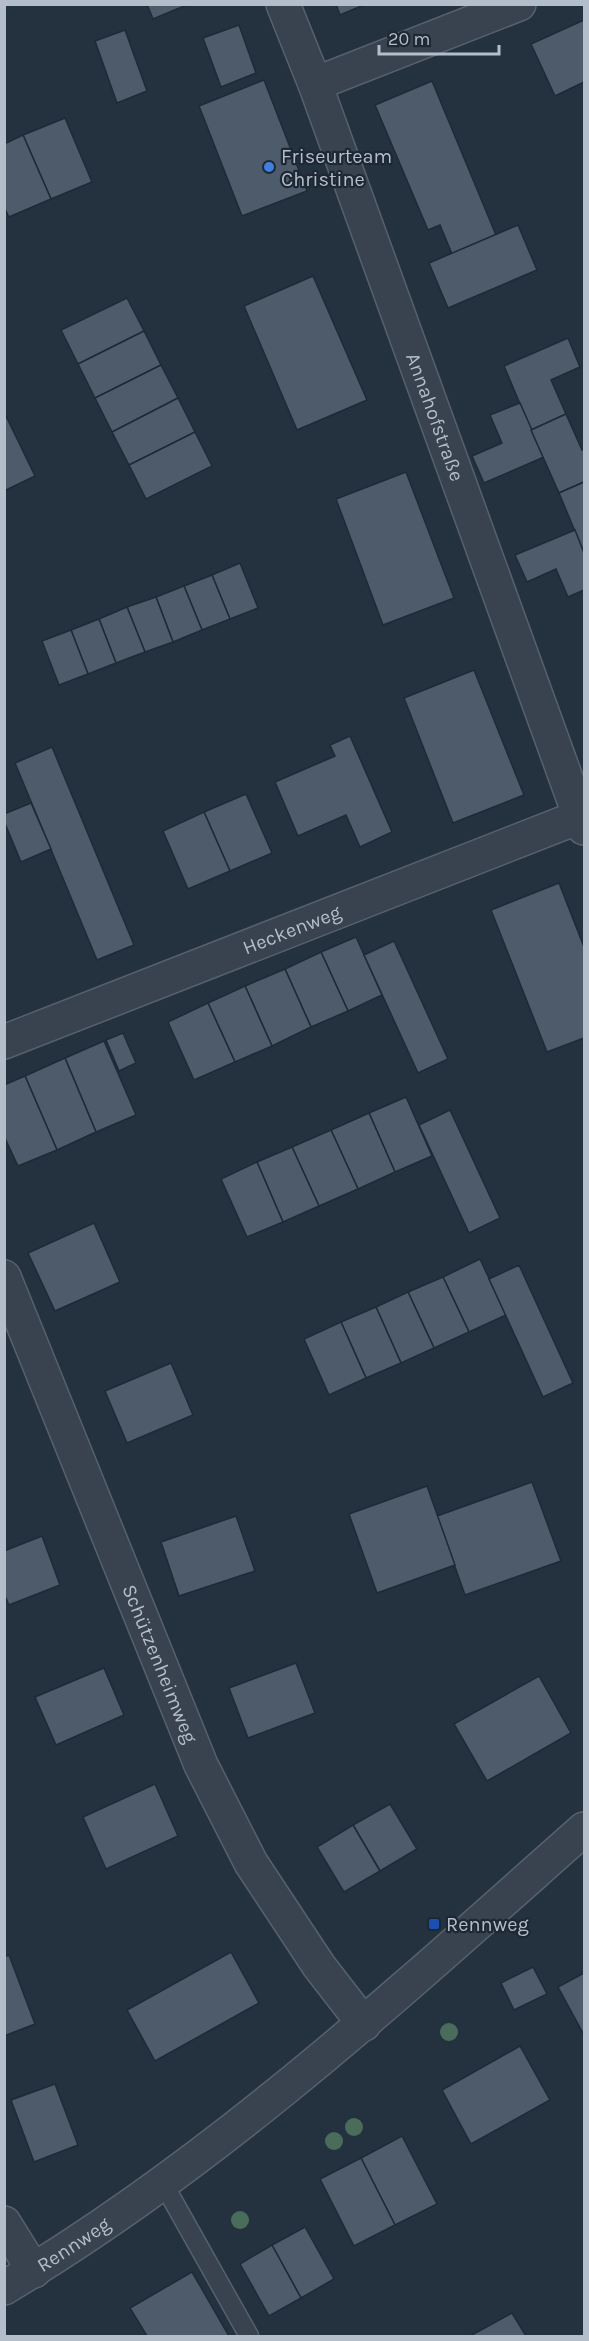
<svg xmlns="http://www.w3.org/2000/svg" width="589" height="2341" font-family="Karla,sans-serif">
	<style>
		.building { fill: #4d5b6a; stroke: #1f2a36; stroke-width: 1.5 }
		.lines { fill: none; stroke-linecap: round; stroke-linejoin: round }
		.service-casing { stroke: #56616d; stroke-width: 21 }
		.minor-casing { stroke: #56616d; stroke-width: 36 }
		.tertiary-casing { stroke: #56616d; stroke-width: 36 }
		.service { stroke: #38434f; stroke-width: 18 }
		.minor { stroke: #38434f; stroke-width: 33 }
		.tertiary { stroke: #38434f; stroke-width: 33 }
		.tree { fill: #4a6c5a }
		.shop-dot { fill: #3f7fe0; stroke: #1d2834; stroke-width: 2 }
		.transit-dot { fill: #1a4fb4; stroke: #1d2834; stroke-width: 2 }
		.labels { text-anchor: middle; dominant-baseline: central; stroke-width: 4.5; stroke-linejoin: round; paint-order: stroke }
		.poi-label { font-size: 20px; fill: #b4beca; stroke: #1d2834; text-anchor: start }
		.street-label { font-size: 20px; fill: #b4beca; stroke: #1d2834 }
	</style>
	<rect width="100%" height="100%" fill="#24323f"/>
	<g class="building">
		<path d="M 147,4 L 189,4 L 153,19 Z"/>
		<path d="M 336,4 L 366,4 L 340,15 Z"/>
		<path d="M 584,20 L 584,82 L 555,96 L 531,44 Z"/>
		<path d="M 239,25 L 256,73 L 221,87 L 203,38 Z"/>
		<path d="M 125,30 L 147,91 L 117,103 L 95,41 Z"/>
		<path d="M 264,80 L 307,191 L 242,216 L 199,106 Z"/>
		<path d="M 432,81 L 496,235 L 452,254 L 440,225 L 428,230 L 375,105 Z"/>
		<path d="M 65,118 L 92,182 L 51,199 L 23,135 Z"/>
		<path d="M 23,135 L 51,199 L 9,217 L 4,207 L 4,144 Z"/>
		<path d="M 518,225 L 537,270 L 448,308 L 429,263 Z"/>
		<path d="M 313,276 L 367,400 L 297,430 L 244,306 Z"/>
		<path d="M 127,298 L 144,331 L 78,364 L 61,330 Z"/>
		<path d="M 144,331 L 161,365 L 95,398 L 78,364 Z"/>
		<path d="M 568,338 L 580,367 L 551,380 L 566,414 L 531,430 L 504,366 Z"/>
		<path d="M 161,365 L 178,398 L 112,432 L 95,398 Z"/>
		<path d="M 178,398 L 195,432 L 129,465 L 112,432 Z"/>
		<path d="M 520,403 L 544,457 L 484,483 L 472,456 L 502,443 L 490,415 Z"/>
		<path d="M 4,412 L 35,476 L 4,491 Z"/>
		<path d="M 566,414 L 582,450 L 584,448 L 584,482 L 559,493 L 531,430 Z"/>
		<path d="M 195,432 L 212,466 L 146,499 L 129,465 Z"/>
		<path d="M 406,472 L 454,598 L 383,625 L 336,499 Z"/>
		<path d="M 584,482 L 584,553 L 559,493 Z"/>
		<path d="M 575,530 L 584,553 L 584,590 L 568,597 L 556,569 L 527,582 L 515,555 Z"/>
		<path d="M 240,563 L 258,608 L 230,619 L 212,575 Z"/>
		<path d="M 212,575 L 230,619 L 202,630 L 184,586 Z"/>
		<path d="M 184,586 L 202,630 L 173,642 L 156,597 Z"/>
		<path d="M 156,597 L 173,642 L 145,652 L 127,607 Z"/>
		<path d="M 127,607 L 145,652 L 116,663 L 99,619 Z"/>
		<path d="M 99,619 L 116,663 L 88,674 L 71,630 Z"/>
		<path d="M 71,630 L 88,674 L 59,685 L 42,641 Z"/>
		<path d="M 474,670 L 524,795 L 453,823 L 404,698 Z"/>
		<path d="M 350,736 L 392,832 L 360,847 L 346,815 L 298,836 L 275,782 L 335,756 L 330,745 Z"/>
		<path d="M 52,747 L 134,945 L 97,960 L 15,763 Z"/>
		<path d="M 246,794 L 272,853 L 230,871 L 204,812 Z"/>
		<path d="M 31,803 L 51,849 L 21,862 L 4,821 L 4,814 Z"/>
		<path d="M 204,812 L 230,871 L 188,889 L 163,831 Z"/>
		<path d="M 559,883 L 584,947 L 584,1038 L 547,1052 L 491,910 Z"/>
		<path d="M 356,937 L 382,995 L 348,1011 L 321,952 Z"/>
		<path d="M 394,941 L 448,1059 L 418,1073 L 364,955 Z"/>
		<path d="M 321,952 L 348,1011 L 311,1027 L 285,969 Z"/>
		<path d="M 285,969 L 311,1027 L 272,1046 L 245,986 Z"/>
		<path d="M 245,986 L 272,1046 L 235,1062 L 208,1003 Z"/>
		<path d="M 208,1003 L 235,1062 L 194,1080 L 168,1022 Z"/>
		<path d="M 123,1033 L 136,1063 L 119,1071 L 106,1040 Z"/>
		<path d="M 104,1041 L 136,1115 L 96,1132 L 65,1058 Z"/>
		<path d="M 65,1058 L 96,1132 L 57,1150 L 25,1076 Z"/>
		<path d="M 25,1076 L 57,1150 L 18,1166 L 4,1136 L 4,1085 Z"/>
		<path d="M 406,1097 L 432,1156 L 395,1172 L 369,1113 Z"/>
		<path d="M 450,1110 L 500,1218 L 469,1233 L 419,1125 Z"/>
		<path d="M 369,1113 L 395,1172 L 358,1189 L 331,1130 Z"/>
		<path d="M 331,1130 L 358,1189 L 319,1206 L 292,1147 Z"/>
		<path d="M 292,1147 L 319,1206 L 283,1222 L 257,1162 Z"/>
		<path d="M 257,1162 L 283,1222 L 247,1237 L 221,1179 Z"/>
		<path d="M 94,1223 L 120,1282 L 55,1311 L 28,1253 Z"/>
		<path d="M 480,1259 L 506,1315 L 469,1332 L 443,1277 Z"/>
		<path d="M 519,1265 L 573,1383 L 543,1397 L 489,1279 Z"/>
		<path d="M 443,1277 L 469,1332 L 434,1348 L 408,1292 Z"/>
		<path d="M 408,1292 L 434,1348 L 401,1363 L 376,1307 Z"/>
		<path d="M 376,1307 L 401,1363 L 366,1378 L 341,1322 Z"/>
		<path d="M 341,1322 L 366,1378 L 329,1395 L 304,1339 Z"/>
		<path d="M 171,1363 L 193,1415 L 127,1443 L 105,1391 Z"/>
		<path d="M 532,1482 L 561,1561 L 465,1595 L 437,1516 Z"/>
		<path d="M 427,1486 L 455,1565 L 377,1593 L 349,1514 Z"/>
		<path d="M 236,1516 L 255,1571 L 179,1596 L 161,1542 Z"/>
		<path d="M 42,1536 L 60,1585 L 9,1605 L 4,1594 L 4,1551 Z"/>
		<path d="M 296,1663 L 315,1713 L 248,1738 L 229,1688 Z"/>
		<path d="M 104,1668 L 124,1715 L 56,1745 L 35,1697 Z"/>
		<path d="M 539,1676 L 571,1733 L 487,1781 L 454,1724 Z"/>
		<path d="M 155,1784 L 178,1836 L 106,1869 L 83,1817 Z"/>
		<path d="M 390,1804 L 417,1849 L 380,1871 L 353,1825 Z"/>
		<path d="M 353,1825 L 380,1871 L 344,1892 L 317,1847 Z"/>
		<path d="M 231,1952 L 259,2003 L 155,2061 L 127,2010 Z"/>
		<path d="M 9,1955 L 35,2024 L 4,2036 L 4,1957 Z"/>
		<path d="M 533,1967 L 547,1994 L 514,2010 L 501,1983 Z"/>
		<path d="M 584,1973 L 584,2035 L 558,1987 Z"/>
		<path d="M 520,2046 L 550,2100 L 471,2144 L 442,2090 Z"/>
		<path d="M 55,2084 L 78,2145 L 34,2162 L 11,2100 Z"/>
		<path d="M 402,2136 L 437,2204 L 395,2225 L 361,2158 Z"/>
		<path d="M 361,2158 L 395,2225 L 354,2246 L 320,2179 Z"/>
		<path d="M 305,2227 L 334,2279 L 301,2298 L 272,2245 Z"/>
		<path d="M 272,2245 L 301,2298 L 269,2316 L 240,2264 Z"/>
		<path d="M 192,2272 L 229,2336 L 147,2336 L 130,2308 Z"/>
		<path d="M 512,2313 L 526,2336 L 470,2336 Z"/>
	</g>
	<g class="lines">
		<g class="service-casing">
			<path id="service" d="M 163,2183 L 249,2336"/>
		</g>
		<g class="minor-casing">
			<g id="minor">
				<path id="s1" d="M 283,4 L 315,84 L 584,828"/>
				<path d="M 315,84 L 519,4"/>
				<path id="s2" d="M 4,1042 L 579,817"/>
				<path id="s3" d="M 4,1277 L 201,1765 L 251,1863 L 319,1966 L 364,2024"/>
				<path d="M 4,2223 L 34,2271"/>
			</g>
		</g>
		<g class="tertiary-casing">
			<g id="tertiary">
				<path id="s4" d="M 4,2288 C 217,2161 400,1992 584,1829"/>
			</g>
		</g>
		<use href="#service" class="service"/>
		<use href="#minor" class="minor"/>
		<use href="#tertiary" class="tertiary"/>
	</g>
	<g class="tree">
		<circle cx="449" cy="2032" r="9"/>
		<circle cx="354" cy="2127" r="9"/>
		<circle cx="334" cy="2141" r="9"/>
		<circle cx="240" cy="2220" r="9"/>
	</g>
	<circle class="shop-dot" cx="269" cy="167" r="6"/>
	<rect class="transit-dot" x="428" y="1918" width="12" height="12" rx="3"/>
	<g class="labels">
		<g class="poi-label">
			<text x="281" y="156">Friseurteam<tspan x="281" dy="23">Christine</tspan></text>
			<text x="446" y="1924">Rennweg</text>
		</g>
		<g class="street-label">
			<text stroke="none"><textPath href="#s1" startOffset="440">Annahofstraße</textPath></text>
			<text stroke="none"><textPath href="#s2" startOffset="309">Heckenweg</textPath></text>
			<text stroke="none"><textPath href="#s3" startOffset="417">Schützenheimweg</textPath></text>
			<text stroke="none"><textPath href="#s4" startOffset="82">Rennweg</textPath></text>
		</g>
	</g>
	<rect width="589" height="2341" fill="none" stroke="#b4beca" stroke-width="12"/>
	<path d="M379 45v9h120v-9" fill="none" stroke="#b4beca" stroke-width="3"/>
	<text x="388" y="45" font-size="18" fill="#b4beca" stroke="#1d2834" stroke-width="4.5" paint-order="stroke">20 m</text>
</svg>
